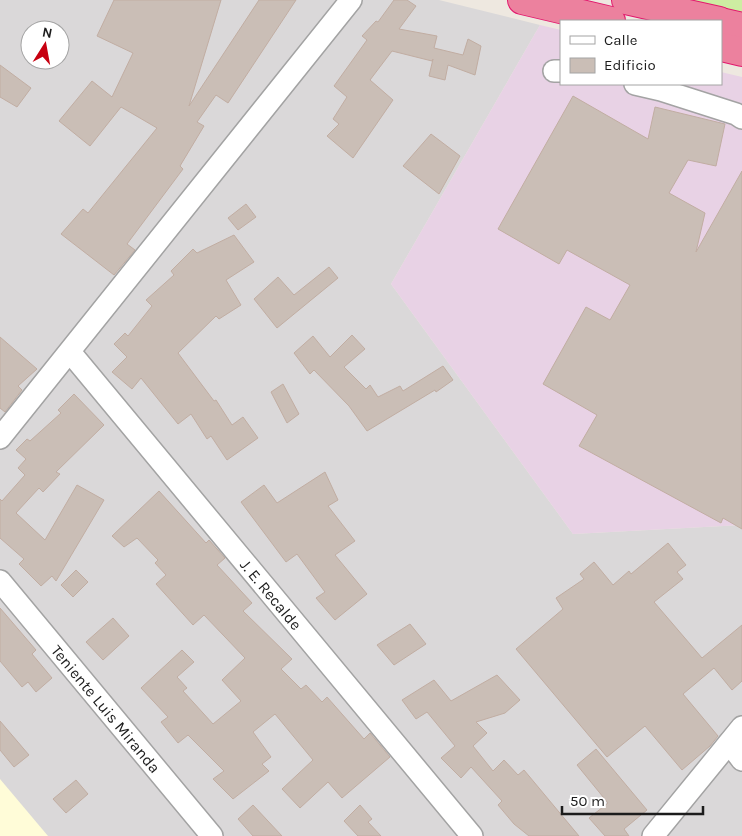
<svg xmlns="http://www.w3.org/2000/svg" width="742" height="836" font-family="Karla,sans-serif">
	<style>
		.residential { fill: #dad8d9; fill-rule: evenodd }
		.industrial { fill: #e8d2e5 }
		.education { fill: #fffcd8 }
		.grass { fill: #cdeda2 }
		.building { fill: #cabeb6; stroke: #c1ada2 }
		.lines { fill: none; stroke-linecap: round; stroke-linejoin: round }
		.minor-casing { stroke: #a3a3a3; stroke-width: 24 }
		.highway-casing { stroke: #e2186d; stroke-width: 30 }
		.minor { stroke: #fff; stroke-width: 21 }
		.highway { stroke: #ec819e; stroke-width: 28 }
		.labels { text-anchor: middle; dominant-baseline: central; stroke-width: 4; stroke-linejoin: round; paint-order: stroke }
		.street-label { font-size: 16px; fill: #1c1c1c; stroke: #fff }
	</style>
	<rect width="100%" height="100%" fill="#eee8e0"/>
	<path class="residential" d="M 0,0 L 439,0 L 540,25 L 391,284 L 573,534 L 742,525 L 742,836 L 0,836 ZM 30,30 L 60,30 L 60,60 L 30,60 Z"/>
	<path class="industrial" d="M 540,25 L 561,30 L 561,84 L 721,84 L 721,72 L 742,77 L 742,525 L 573,534 L 391,284 Z"/>
	<path class="education" d="M 0,779 L 48,836 L 0,836 Z"/>
	<path class="grass" d="M 675,0 L 742,0 L 742,15 Z"/>
	<g class="building">
		<path d="M 114,0 L 221,0 L 189,106 L 259,0 L 296,0 L 228,103 L 216,95 L 197,122 L 204,126 L 180,166 L 183,169 L 127,244 L 135,250 L 114,275 L 61,234 L 83,209 L 88,213 L 157,128 L 121,107 L 90,146 L 59,121 L 92,81 L 112,97 L 133,53 L 97,36 Z"/>
		<path d="M 394,0 L 407,0 L 416,6 L 399,29 L 437,36 L 434,48 L 463,55 L 468,39 L 481,46 L 475,75 L 448,65 L 445,80 L 429,76 L 433,59 L 432,61 L 392,51 L 370,80 L 393,100 L 353,158 L 327,136 L 339,124 L 333,119 L 347,97 L 334,86 L 367,40 L 362,36 L 376,21 L 378,22 Z"/>
		<path d="M 0,65 L 31,88 L 17,107 L 0,97 Z"/>
		<path d="M 573,96 L 648,139 L 655,107 L 725,124 L 716,166 L 688,160 L 669,193 L 705,213 L 696,252 L 742,171 L 742,529 L 723,518 L 721,523 L 579,446 L 597,415 L 543,384 L 586,307 L 610,320 L 630,285 L 567,250 L 559,264 L 498,229 Z"/>
		<path d="M 431,134 L 460,156 L 439,194 L 403,166 Z"/>
		<path d="M 246,204 L 256,217 L 238,230 L 228,218 Z"/>
		<path d="M 234,235 L 254,262 L 226,280 L 241,305 L 219,319 L 216,316 L 178,353 L 214,401 L 216,400 L 232,425 L 243,417 L 258,438 L 227,460 L 211,436 L 207,439 L 191,414 L 178,424 L 141,378 L 132,389 L 112,372 L 127,357 L 114,344 L 125,333 L 128,336 L 152,306 L 146,300 L 174,275 L 171,271 L 193,249 L 197,253 Z"/>
		<path d="M 329,267 L 338,278 L 277,328 L 254,299 L 278,277 L 294,295 Z"/>
		<path d="M 352,335 L 365,349 L 344,367 L 366,389 L 370,385 L 378,397 L 400,386 L 403,391 L 443,366 L 453,380 L 436,392 L 435,390 L 367,431 L 349,406 L 314,370 L 310,374 L 294,353 L 313,336 L 330,357 Z"/>
		<path d="M 0,337 L 37,369 L 18,386 L 22,390 L 5,412 L 0,408 Z"/>
		<path d="M 283,384 L 299,414 L 287,423 L 271,392 Z"/>
		<path d="M 74,394 L 104,425 L 56,472 L 60,474 L 43,492 L 39,488 L 16,513 L 45,540 L 77,485 L 104,500 L 56,581 L 52,576 L 41,586 L 19,564 L 24,559 L 0,538 L 0,499 L 2,501 L 25,475 L 18,468 L 26,459 L 16,450 L 27,439 L 30,441 L 61,413 L 58,410 Z"/>
		<path d="M 325,472 L 338,500 L 328,506 L 355,541 L 335,555 L 367,594 L 335,620 L 316,598 L 325,592 L 297,554 L 286,562 L 241,502 L 264,485 L 277,503 Z"/>
		<path d="M 159,491 L 206,543 L 209,540 L 225,558 L 217,565 L 252,603 L 243,611 L 292,659 L 281,669 L 301,689 L 306,685 L 322,702 L 327,697 L 364,739 L 370,733 L 390,757 L 342,798 L 328,782 L 300,808 L 282,789 L 313,760 L 275,714 L 253,732 L 271,757 L 262,764 L 269,771 L 233,799 L 213,779 L 224,771 L 188,735 L 178,743 L 161,722 L 168,717 L 141,688 L 182,650 L 194,662 L 177,677 L 187,688 L 183,691 L 213,724 L 241,701 L 222,680 L 245,658 L 204,615 L 193,625 L 156,584 L 166,575 L 155,563 L 158,560 L 137,538 L 124,547 L 112,536 Z"/>
		<path d="M 668,543 L 686,565 L 677,572 L 683,579 L 654,602 L 702,658 L 742,625 L 742,681 L 732,690 L 714,668 L 683,694 L 718,736 L 710,746 L 682,770 L 645,726 L 607,757 L 516,649 L 563,609 L 556,598 L 584,579 L 580,574 L 594,562 L 613,585 L 629,571 L 631,574 Z"/>
		<path d="M 76,570 L 88,582 L 73,597 L 61,585 Z"/>
		<path d="M 0,608 L 36,650 L 32,654 L 52,678 L 36,692 L 28,682 L 22,687 L 0,661 Z"/>
		<path d="M 113,618 L 129,636 L 103,660 L 86,642 Z"/>
		<path d="M 410,624 L 426,644 L 394,665 L 377,645 Z"/>
		<path d="M 497,675 L 520,700 L 505,713 L 476,722 L 487,733 L 473,746 L 493,771 L 504,760 L 518,775 L 524,770 L 579,836 L 529,836 L 514,824 L 498,805 L 502,801 L 471,767 L 461,778 L 441,758 L 455,746 L 427,712 L 416,719 L 402,700 L 434,680 L 451,701 Z"/>
		<path d="M 0,721 L 29,755 L 14,767 L 0,750 Z"/>
		<path d="M 596,749 L 647,810 L 624,829 L 629,836 L 605,836 L 589,818 L 608,803 L 577,765 Z"/>
		<path d="M 76,780 L 88,794 L 66,813 L 53,799 Z"/>
		<path d="M 253,805 L 282,836 L 253,836 L 238,819 Z"/>
		<path d="M 360,805 L 372,819 L 368,822 L 381,836 L 358,836 L 344,821 Z"/>
	</g>
	<g class="lines">
		<g class="minor-casing">
			<g id="minor">
				<path d="M 554,71 L 561,71"/>
				<path d="M 635,84 L 661,90 L 736,114 L 742,118"/>
				<path id="s1" d="M 70,352 L 472,836"/>
				<path d="M 0,438 L 351,0"/>
				<path id="s2" d="M 0,581 L 212,836"/>
				<path d="M 729,743 L 742,760"/>
				<path d="M 653,836 L 742,727"/>
			</g>
		</g>
		<g class="highway-casing">
			<g id="highway">
				<path d="M 522,0 L 611,21"/>
				<path d="M 626,0 L 719,21"/>
				<path d="M 721,22 L 742,27"/>
				<path d="M 721,47 L 742,52"/>
			</g>
		</g>
		<use href="#minor" class="minor"/>
		<use href="#highway" class="highway"/>
	</g>
	<g class="labels">
		<g class="street-label">
			<text stroke="none"><textPath href="#s1" startOffset="315">J. E. Recalde</textPath></text>
			<text stroke="none"><textPath href="#s2" startOffset="166">Teniente Luis Miranda</textPath></text>
		</g>
	</g>
	<rect x="560" y="20" width="162" height="65" fill="#ffffff" stroke="#a4a4a4"/>
	<rect x="570" y="36" width="25" height="8" fill="#ffffff" stroke="#a4a4a4"/>
	<text x="604" y="45" font-size="15" fill="#1c1c1c">Calle</text>
	<rect x="570" y="58" width="25" height="15" fill="#cabeb6" stroke="#a4a4a4"/>
	<text x="604" y="70" font-size="15" fill="#1c1c1c">Edificio</text>
	<g transform="translate(45 45) rotate(11)"><circle r="24" fill="#ffffff" stroke="#a4a4a4"/>
	<path d="M0-4L9 19L0 12L-9 19Z" fill="#c70010"/>
	<text y="-8" font-size="14" font-weight="bold" text-anchor="middle" fill="#1c1c1c">N</text>
	</g>
	<path d="M562 806v8h141v-8" fill="none" stroke="#1c1c1c" stroke-width="2.5"/>
	<text x="570" y="806" font-size="15" fill="#1c1c1c" stroke="#ffffff" stroke-width="4" paint-order="stroke">50 m</text>
</svg>
